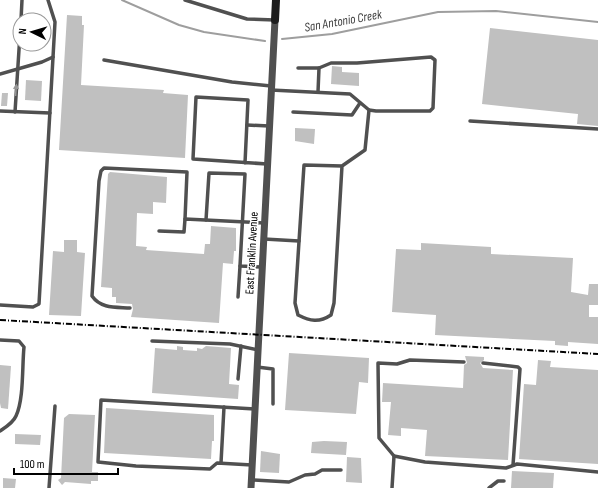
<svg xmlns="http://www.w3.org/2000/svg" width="598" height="488" font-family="'Sofia Sans Condensed',sans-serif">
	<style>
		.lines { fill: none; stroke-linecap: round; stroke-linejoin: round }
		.stream { stroke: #9e9e9e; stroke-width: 2 }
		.building { fill: #c0c0c0 }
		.lane { stroke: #505050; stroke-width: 3.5 }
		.street { stroke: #505050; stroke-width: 7 }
		.secondary { stroke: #1d1d1d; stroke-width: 8 }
		.rail { stroke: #000; stroke-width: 2; stroke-dasharray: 6 2 1 2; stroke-linecap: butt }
		.oneway { fill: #969696 }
		.labels { text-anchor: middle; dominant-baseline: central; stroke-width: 3; stroke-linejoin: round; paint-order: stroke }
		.street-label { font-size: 12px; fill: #000; stroke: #fff }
		.water-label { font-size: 13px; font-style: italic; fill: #3f3f3f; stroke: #fff }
	</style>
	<rect width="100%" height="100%" fill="#fff"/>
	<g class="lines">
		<g class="stream">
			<path d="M 122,0 L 179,25 L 204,32 L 265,41"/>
			<path d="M 282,39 L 332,34 L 438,12 L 496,11 L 598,22"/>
		</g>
	</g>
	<g class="building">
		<path d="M 67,15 L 82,16 L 82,25 L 84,25 L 81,85 L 164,90 L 163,93 L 188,95 L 185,158 L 59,150 Z"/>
		<path d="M 490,28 L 598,40 L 598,126 L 577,124 L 578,114 L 482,104 Z"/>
		<path d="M 332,66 L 342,67 L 342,72 L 359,73 L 359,86 L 331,84 Z"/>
		<path d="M 26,80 L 42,81 L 41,101 L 25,100 Z"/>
		<path d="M 2,93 L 8,93 L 7,106 L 1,106 Z"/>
		<path d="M 295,128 L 315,129 L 314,144 L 295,141 Z"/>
		<path d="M 110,172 L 167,177 L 166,203 L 153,202 L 153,214 L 137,213 L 136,246 L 147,247 L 146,250 L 204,254 L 205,244 L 210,244 L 211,226 L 236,228 L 236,251 L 234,251 L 233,264 L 223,263 L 219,323 L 131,317 L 133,309 L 132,304 L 116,303 L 116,297 L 112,297 L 112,288 L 101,287 L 108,174 Z"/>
		<path d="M 64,240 L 77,240 L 77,252 L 85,253 L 81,316 L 49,315 L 53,251 L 64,252 Z"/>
		<path d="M 421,243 L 491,247 L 491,254 L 573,258 L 571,292 L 588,295 L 589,284 L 598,284 L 598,305 L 589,305 L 589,317 L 598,317 L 598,344 L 568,342 L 568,346 L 555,345 L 555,341 L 435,335 L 436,315 L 392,312 L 396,249 L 421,250 Z"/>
		<path d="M 177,346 L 183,347 L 183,350 L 197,351 L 197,348 L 202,349 L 206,346 L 231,348 L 229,384 L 239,385 L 238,399 L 152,393 L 155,348 L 177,350 Z"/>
		<path d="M 289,353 L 369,358 L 368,383 L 359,382 L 356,414 L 285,410 Z"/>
		<path d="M 465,356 L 484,357 L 484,360 L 480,363 L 483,368 L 513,370 L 508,460 L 425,456 L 427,430 L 401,428 L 401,436 L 388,435 L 391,402 L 382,402 L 383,383 L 463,388 L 464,365 L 467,363 Z"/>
		<path d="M 538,360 L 551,361 L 550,367 L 598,370 L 598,464 L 519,459 L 524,384 L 536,385 Z"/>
		<path d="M 0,365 L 11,366 L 8,409 L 1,408 L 0,403 Z"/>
		<path d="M 106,408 L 214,415 L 214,441 L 212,441 L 211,459 L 104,453 Z"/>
		<path d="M 69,414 L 95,415 L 92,472 L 98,472 L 98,481 L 91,481 L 91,484 L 65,482 L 62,485 L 58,480 L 61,478 L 64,418 Z"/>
		<path d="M 15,434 L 41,435 L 40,445 L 15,444 Z"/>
		<path d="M 324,441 L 347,442 L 346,455 L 311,453 L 312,442 Z"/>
		<path d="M 261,451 L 280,454 L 279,473 L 260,472 Z"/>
		<path d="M 347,457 L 361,458 L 362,483 L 346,482 Z"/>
		<path d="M 512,471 L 554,473 L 553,488 L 511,488 Z"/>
		<path d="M 3,478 L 16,479 L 15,488 L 3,488 Z"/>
	</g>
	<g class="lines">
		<g class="lane">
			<path d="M 185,0 L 247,19 L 275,20"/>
			<path d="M 21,20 L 22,0"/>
			<path d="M 104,60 L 232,82 L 271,86"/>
			<path d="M 0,74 L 42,62 L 53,57"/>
			<path d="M 271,90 L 350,94 L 369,110 L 376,111 L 430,111 L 433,108 L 435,60 L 431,57 L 357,63 L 331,63 L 319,68 L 298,68"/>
			<path d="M 318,92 L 319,68"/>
			<path d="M 0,111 L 50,113"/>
			<path d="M 15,112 L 20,34"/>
			<path d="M 293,112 L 352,115 L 360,103"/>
			<path d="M 470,121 L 598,129"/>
			<path d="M 247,125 L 269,126"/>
			<path d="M 245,163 L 248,100 L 196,97 L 193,159 L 267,164"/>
			<path d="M 342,166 L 334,303 L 331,315 C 319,323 310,321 298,315 L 295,303 L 304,165 L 342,166 L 365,150 L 369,110"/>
			<path d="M 206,220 L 209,173 L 245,174 L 240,266 L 262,267"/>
			<path d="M 159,231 L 184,232 L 185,219 L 264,223"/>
			<path d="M 264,239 L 299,241"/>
			<path d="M 238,297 L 240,266"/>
			<path d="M 0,305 L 33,307 L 39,304 L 55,22 L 48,0"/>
			<path d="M 130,308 C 116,307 101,309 92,296 L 99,181 L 101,171 L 104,168 L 187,172 L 185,219"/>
			<path d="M 0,340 L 19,341 L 24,347 C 22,366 24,399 16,416 C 13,423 6,427 0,431"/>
			<path d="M 152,341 L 230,344 L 258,350"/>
			<path d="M 483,363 L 518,367 L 520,369 L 513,465"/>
			<path d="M 257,367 L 273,369 L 273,404"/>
			<path d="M 238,379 L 241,346"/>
			<path d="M 394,456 L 425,462 L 506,468 L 517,464 L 598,472"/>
			<path d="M 221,463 L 224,407"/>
			<path d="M 252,465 L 217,463 L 210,469 L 136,466 L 98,462 L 101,400 L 255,409"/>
			<path d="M 252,480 L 289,482 L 305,475 L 315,474 L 322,470 L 341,470"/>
			<path d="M 49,488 L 55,406"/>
			<path d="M 392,488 L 394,456 L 379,438 L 378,363 L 397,364 L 410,360 L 464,362"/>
			<path d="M 489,488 L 498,481 L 504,481"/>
		</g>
		<path class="street" d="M 251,488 L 275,20"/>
		<path class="secondary" d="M 275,20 L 276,0"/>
		<path class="rail" d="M 0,320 L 598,354"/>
	</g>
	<defs><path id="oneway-solid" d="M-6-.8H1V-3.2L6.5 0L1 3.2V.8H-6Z"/></defs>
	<use class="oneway" href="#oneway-solid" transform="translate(16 90) rotate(-86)"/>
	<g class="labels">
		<g class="street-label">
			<text transform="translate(252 253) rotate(-87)">East Franklin Avenue</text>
		</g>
		<g class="water-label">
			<text transform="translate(343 21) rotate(-10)">San Antonio Creek</text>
		</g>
	</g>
	<g transform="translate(32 32) rotate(275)"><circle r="19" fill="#ffffff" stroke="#999999"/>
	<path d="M0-3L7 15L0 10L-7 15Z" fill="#000000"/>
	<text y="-6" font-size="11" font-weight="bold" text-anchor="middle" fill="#000000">N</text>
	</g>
	<path d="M14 468v6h104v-6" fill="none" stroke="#000000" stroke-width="2"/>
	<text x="20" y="468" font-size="12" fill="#000000" stroke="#ffffff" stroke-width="3" paint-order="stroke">100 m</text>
</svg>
